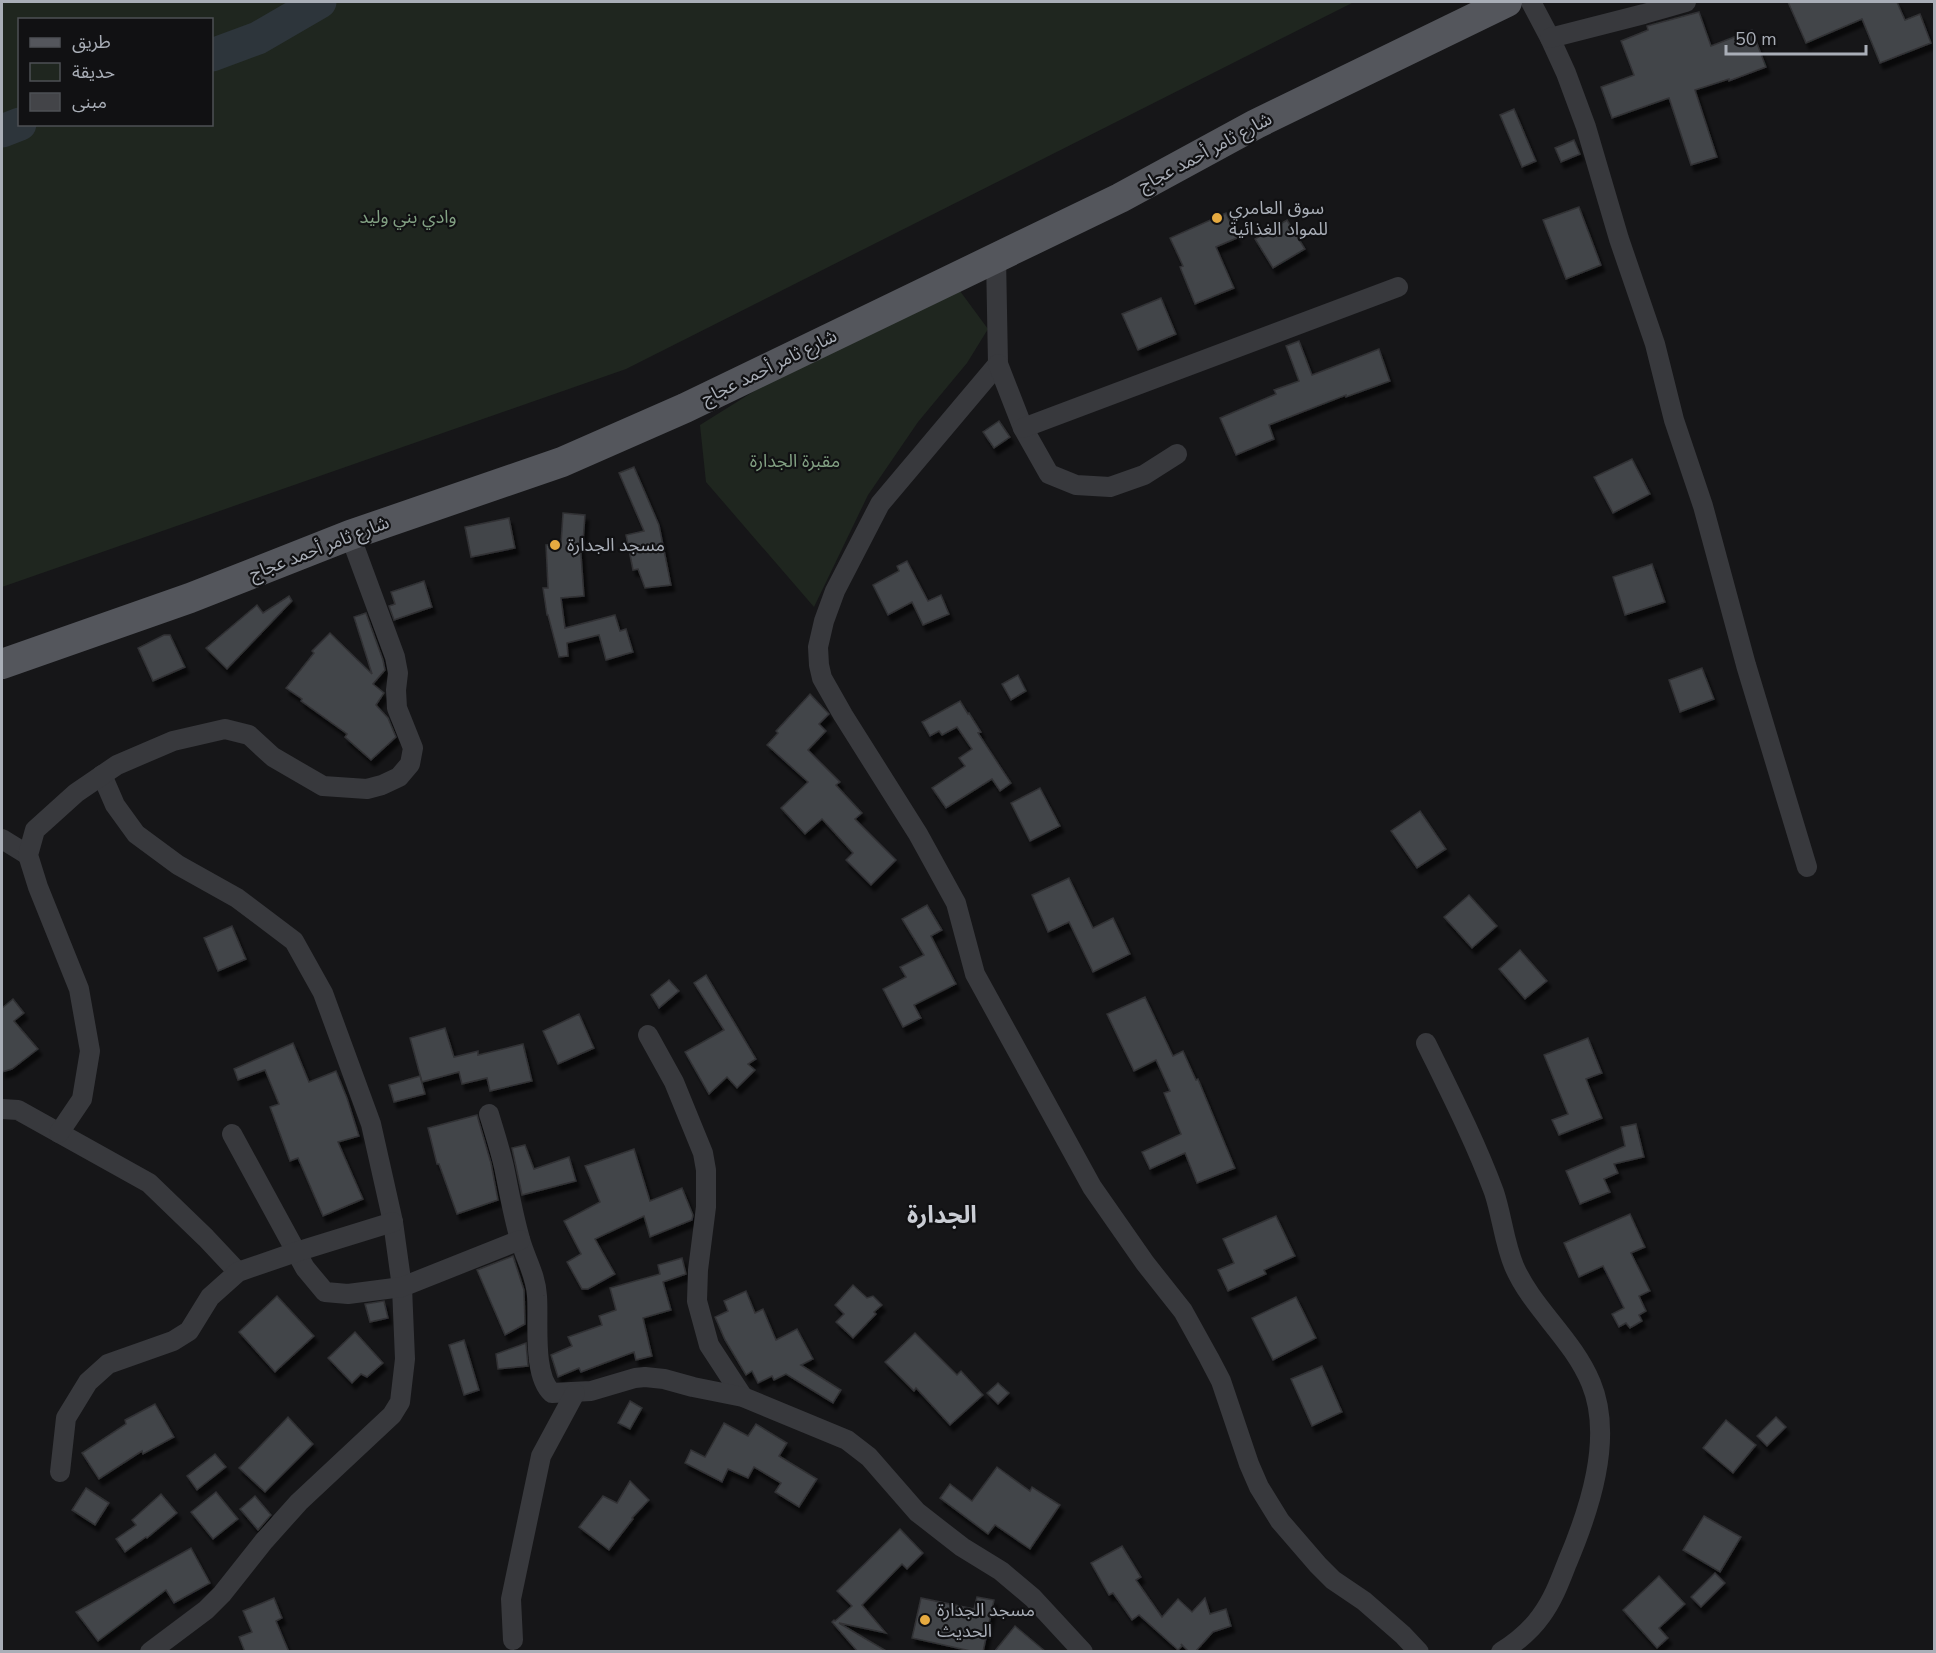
<svg xmlns="http://www.w3.org/2000/svg" width="1936" height="1653" font-family="'Nunito Sans','Noto Sans Arabic',sans-serif">
	<style>
		.green { fill: #1f261f; fill-rule: evenodd }
		.lines { fill: none; stroke-linecap: round; stroke-linejoin: round }
		.river { stroke: #2d353b; stroke-width: 33 }
		.building { fill: #434448; stroke: #303134; stroke-width: 1.5; filter: url(#shadow) }
		.street { stroke: #38393d; stroke-width: 20 }
		.primary { stroke: #54565c; stroke-width: 30 }
		.poi-dot { fill: #e6aa40; stroke: #111113; stroke-width: 2 }
		.labels { text-anchor: middle; dominant-baseline: central; stroke-width: 4.5; stroke-linejoin: round; paint-order: stroke }
		.street-label { font-size: 18px; fill: #a9aeb7; stroke: #111113 }
		.poi-label { font-size: 18px; fill: #a9aeb7; stroke: #111113; text-anchor: start }
		.park-label { font-size: 18px; fill: #82a183; stroke: #111113 }
		.district-label { font-size: 24px; font-weight: bold; fill: #cacdd4; stroke: #111113 }
	</style>
	<defs>
		<filter id="shadow"><feDropShadow dx="3.5" dy="6" stdDeviation="1.5" flood-color="#0009"/></filter>
	</defs>
	<rect width="100%" height="100%" fill="#161618"/>
	<g class="green">
		<path d="M 2,2 L 1354,2 L 626,369 L 2,587 ZM 20,20 L 212,20 L 212,124 L 20,124 Z"/>
		<path d="M 957,287 L 988,329 L 967,363 L 918,422 L 868,495 L 814,607 L 706,482 L 700,425 L 830,344 Z"/>
	</g>
	<g class="lines">
		<g class="river">
			<path d="M 212,55 L 258,38 L 320,2"/>
			<path d="M 2,131 L 20,124"/>
		</g>
	</g>
	<g class="building">
		<path d="M 1788,2 L 1897,2 L 1905,20 L 1920,14 L 1931,43 L 1880,63 L 1862,19 L 1806,43 Z"/>
		<path d="M 1699,12 L 1711,46 L 1752,30 L 1766,67 L 1729,81 L 1729,79 L 1695,90 L 1717,157 L 1691,165 L 1669,98 L 1612,118 L 1601,87 L 1634,75 L 1621,41 L 1648,30 L 1647,26 Z"/>
		<path d="M 1514,109 L 1536,161 L 1522,167 L 1500,115 Z"/>
		<path d="M 1574,140 L 1580,154 L 1561,162 L 1555,148 Z"/>
		<path d="M 1579,207 L 1601,265 L 1566,279 L 1543,220 Z"/>
		<path d="M 1226,213 L 1237,238 L 1216,247 L 1234,288 L 1195,304 L 1180,267 L 1183,266 L 1170,238 Z"/>
		<path d="M 1287,220 L 1305,249 L 1273,268 L 1255,239 Z"/>
		<path d="M 1161,298 L 1176,334 L 1138,350 L 1122,314 Z"/>
		<path d="M 1299,341 L 1312,375 L 1379,349 L 1390,381 L 1346,397 L 1346,395 L 1269,425 L 1274,439 L 1236,455 L 1220,418 L 1276,394 L 1274,390 L 1299,381 L 1286,346 Z"/>
		<path d="M 999,421 L 1010,437 L 994,448 L 983,432 Z"/>
		<path d="M 1632,459 L 1650,494 L 1613,513 L 1594,477 Z"/>
		<path d="M 634,467 L 659,525 L 671,585 L 645,588 L 638,569 L 633,570 L 626,535 L 644,531 L 619,473 Z"/>
		<path d="M 563,513 L 585,515 L 583,542 L 580,541 L 584,596 L 561,598 L 565,628 L 615,615 L 620,631 L 626,629 L 633,652 L 606,660 L 599,635 L 567,643 L 568,656 L 559,657 L 548,615 L 547,615 L 543,588 L 548,588 L 546,545 L 561,544 Z"/>
		<path d="M 509,518 L 515,548 L 471,557 L 465,527 Z"/>
		<path d="M 907,561 L 928,601 L 941,595 L 949,614 L 923,625 L 912,602 L 888,615 L 873,585 L 899,571 L 897,566 Z"/>
		<path d="M 1652,564 L 1665,602 L 1625,615 L 1613,577 Z"/>
		<path d="M 424,581 L 432,607 L 394,620 L 389,606 L 395,604 L 391,592 Z"/>
		<path d="M 289,596 L 292,601 L 227,669 L 206,648 L 257,605 L 263,613 Z"/>
		<path d="M 366,613 L 383,660 L 385,670 L 373,684 L 384,693 L 376,705 L 388,718 L 396,737 L 371,760 L 345,737 L 347,734 L 301,701 L 302,699 L 286,688 L 314,653 L 312,651 L 330,633 L 372,674 L 354,617 Z"/>
		<path d="M 164,635 L 170,635 L 185,667 L 153,681 L 138,648 Z"/>
		<path d="M 1702,668 L 1714,699 L 1680,712 L 1669,680 Z"/>
		<path d="M 1018,675 L 1026,691 L 1011,700 L 1002,684 Z"/>
		<path d="M 810,694 L 829,714 L 819,724 L 826,731 L 808,750 L 840,782 L 836,785 L 862,813 L 855,819 L 896,860 L 871,885 L 846,860 L 853,853 L 822,819 L 805,834 L 781,808 L 808,782 L 767,745 L 778,733 L 776,731 Z"/>
		<path d="M 960,701 L 968,714 L 969,713 L 981,732 L 978,733 L 1011,783 L 1000,791 L 992,779 L 946,808 L 932,788 L 965,766 L 959,758 L 972,749 L 957,727 L 942,735 L 939,731 L 930,736 L 922,722 Z"/>
		<path d="M 1040,788 L 1060,826 L 1030,841 L 1011,803 Z"/>
		<path d="M 1420,811 L 1446,849 L 1417,868 L 1391,831 Z"/>
		<path d="M 1069,878 L 1093,928 L 1113,918 L 1130,954 L 1093,972 L 1069,922 L 1048,932 L 1032,895 Z"/>
		<path d="M 1469,895 L 1497,926 L 1472,948 L 1444,917 Z"/>
		<path d="M 927,905 L 942,930 L 931,936 L 956,984 L 914,1005 L 921,1018 L 903,1027 L 883,989 L 906,977 L 900,967 L 924,955 L 902,919 Z"/>
		<path d="M 232,926 L 246,959 L 218,971 L 204,938 Z"/>
		<path d="M 1520,950 L 1547,981 L 1525,999 L 1499,969 Z"/>
		<path d="M 706,975 L 756,1059 L 748,1064 L 755,1070 L 737,1088 L 727,1077 L 709,1094 L 685,1052 L 724,1030 L 694,983 Z"/>
		<path d="M 669,980 L 679,991 L 659,1008 L 651,995 Z"/>
		<path d="M 1145,997 L 1173,1056 L 1183,1051 L 1196,1080 L 1198,1079 L 1235,1168 L 1197,1183 L 1185,1153 L 1150,1169 L 1142,1152 L 1181,1134 L 1164,1093 L 1170,1091 L 1156,1060 L 1134,1071 L 1107,1014 Z"/>
		<path d="M 13,999 L 24,1013 L 14,1021 L 38,1049 L 12,1069 L 2,1072 L 2,1008 Z"/>
		<path d="M 579,1014 L 594,1048 L 558,1064 L 543,1031 Z"/>
		<path d="M 445,1028 L 454,1057 L 478,1051 L 478,1055 L 523,1044 L 532,1081 L 490,1091 L 487,1078 L 462,1084 L 459,1072 L 422,1082 L 410,1038 Z"/>
		<path d="M 1588,1038 L 1602,1073 L 1586,1079 L 1602,1118 L 1559,1135 L 1552,1120 L 1568,1114 L 1544,1055 Z"/>
		<path d="M 293,1043 L 309,1082 L 336,1071 L 347,1098 L 359,1136 L 338,1142 L 363,1199 L 323,1216 L 298,1158 L 290,1161 L 270,1107 L 279,1104 L 265,1070 L 238,1080 L 234,1069 Z"/>
		<path d="M 420,1076 L 425,1094 L 394,1102 L 389,1085 Z"/>
		<path d="M 477,1115 L 491,1163 L 498,1200 L 457,1214 L 439,1164 L 437,1164 L 428,1128 Z"/>
		<path d="M 1636,1124 L 1644,1157 L 1614,1164 L 1618,1173 L 1604,1179 L 1610,1192 L 1580,1204 L 1566,1171 L 1625,1146 L 1621,1127 Z"/>
		<path d="M 525,1145 L 534,1169 L 569,1157 L 576,1181 L 522,1195 L 512,1148 Z"/>
		<path d="M 634,1149 L 650,1201 L 682,1188 L 693,1215 L 692,1220 L 650,1237 L 644,1216 L 595,1239 L 615,1274 L 588,1289 L 582,1289 L 567,1262 L 581,1254 L 564,1221 L 600,1202 L 585,1166 Z"/>
		<path d="M 1630,1214 L 1645,1247 L 1631,1253 L 1650,1291 L 1639,1296 L 1646,1311 L 1639,1315 L 1642,1321 L 1630,1328 L 1626,1323 L 1619,1327 L 1612,1314 L 1624,1308 L 1603,1266 L 1579,1277 L 1564,1243 Z"/>
		<path d="M 1276,1216 L 1295,1256 L 1264,1270 L 1266,1274 L 1228,1291 L 1218,1270 L 1234,1263 L 1223,1239 Z"/>
		<path d="M 513,1256 L 524,1290 L 525,1324 L 505,1335 L 477,1270 Z"/>
		<path d="M 682,1258 L 686,1274 L 663,1282 L 671,1310 L 643,1318 L 652,1356 L 636,1360 L 634,1352 L 581,1372 L 579,1368 L 558,1377 L 551,1355 L 572,1346 L 568,1337 L 602,1325 L 599,1316 L 616,1310 L 610,1288 L 660,1274 L 658,1265 Z"/>
		<path d="M 853,1285 L 867,1298 L 873,1296 L 882,1305 L 874,1312 L 876,1314 L 853,1338 L 836,1322 L 844,1314 L 835,1305 Z"/>
		<path d="M 746,1291 L 755,1313 L 763,1309 L 776,1340 L 797,1329 L 813,1359 L 801,1365 L 841,1390 L 833,1403 L 786,1374 L 774,1380 L 772,1376 L 758,1383 L 752,1371 L 746,1375 L 725,1340 L 715,1317 L 728,1311 L 724,1301 Z"/>
		<path d="M 277,1296 L 314,1336 L 275,1372 L 239,1332 Z"/>
		<path d="M 1296,1297 L 1316,1338 L 1273,1360 L 1252,1318 Z"/>
		<path d="M 384,1301 L 388,1318 L 370,1322 L 365,1304 Z"/>
		<path d="M 355,1332 L 383,1363 L 367,1377 L 361,1374 L 352,1383 L 328,1358 Z"/>
		<path d="M 915,1333 L 957,1375 L 961,1371 L 983,1395 L 950,1425 L 916,1388 L 914,1391 L 885,1362 Z"/>
		<path d="M 464,1340 L 479,1390 L 464,1395 L 449,1345 Z"/>
		<path d="M 526,1343 L 528,1366 L 498,1369 L 496,1354 Z"/>
		<path d="M 1322,1366 L 1342,1412 L 1312,1426 L 1291,1379 Z"/>
		<path d="M 998,1383 L 1009,1393 L 998,1404 L 987,1393 Z"/>
		<path d="M 630,1401 L 642,1408 L 630,1429 L 618,1423 Z"/>
		<path d="M 155,1404 L 174,1437 L 143,1454 L 142,1451 L 99,1479 L 82,1453 L 126,1424 L 125,1420 Z"/>
		<path d="M 288,1417 L 313,1444 L 265,1492 L 239,1468 Z"/>
		<path d="M 1776,1417 L 1786,1427 L 1767,1446 L 1757,1436 Z"/>
		<path d="M 1726,1420 L 1756,1445 L 1733,1473 L 1703,1448 Z"/>
		<path d="M 724,1423 L 748,1436 L 756,1424 L 787,1443 L 779,1456 L 817,1479 L 799,1507 L 775,1492 L 781,1483 L 754,1467 L 748,1478 L 728,1469 L 722,1482 L 685,1463 L 691,1450 L 705,1457 Z"/>
		<path d="M 215,1454 L 226,1467 L 197,1490 L 187,1476 Z"/>
		<path d="M 997,1467 L 1030,1491 L 1032,1487 L 1060,1505 L 1030,1549 L 995,1525 L 988,1534 L 940,1498 L 950,1484 L 972,1501 Z"/>
		<path d="M 630,1481 L 649,1500 L 632,1518 L 633,1519 L 609,1550 L 579,1527 L 603,1496 L 617,1503 Z"/>
		<path d="M 86,1488 L 109,1503 L 95,1525 L 72,1510 Z"/>
		<path d="M 216,1492 L 238,1519 L 213,1539 L 191,1512 Z"/>
		<path d="M 161,1494 L 177,1513 L 147,1538 L 146,1537 L 125,1552 L 116,1539 L 136,1525 L 132,1520 Z"/>
		<path d="M 255,1496 L 271,1515 L 258,1530 L 240,1509 Z"/>
		<path d="M 1704,1516 L 1741,1537 L 1720,1572 L 1683,1550 Z"/>
		<path d="M 900,1529 L 923,1553 L 907,1569 L 902,1564 L 862,1605 L 886,1633 L 839,1623 L 888,1652 L 858,1652 L 832,1622 L 834,1620 L 835,1621 L 852,1606 L 837,1591 Z"/>
		<path d="M 1122,1546 L 1141,1577 L 1136,1580 L 1162,1617 L 1178,1599 L 1192,1612 L 1205,1598 L 1210,1614 L 1226,1609 L 1231,1626 L 1213,1632 L 1195,1652 L 1189,1652 L 1181,1644 L 1182,1646 L 1178,1650 L 1139,1615 L 1132,1620 L 1113,1593 L 1109,1595 L 1091,1563 Z"/>
		<path d="M 191,1548 L 210,1583 L 174,1603 L 166,1590 L 98,1641 L 76,1612 Z"/>
		<path d="M 1715,1573 L 1725,1583 L 1701,1607 L 1691,1597 Z"/>
		<path d="M 1659,1576 L 1685,1604 L 1659,1628 L 1668,1638 L 1657,1648 L 1623,1610 Z"/>
		<path d="M 977,1597 L 994,1600 L 983,1652 L 975,1652 L 912,1638 L 921,1598 L 974,1609 Z"/>
		<path d="M 274,1598 L 282,1618 L 276,1621 L 289,1652 L 245,1652 L 239,1637 L 252,1632 L 243,1611 Z"/>
		<path d="M 1015,1626 L 1046,1652 L 994,1652 Z"/>
	</g>
	<g class="lines">
		<g class="street">
			<path d="M 1531,2 L 1550,38 L 1566,73 L 1586,127 L 1619,239 L 1655,344 L 1674,420 L 1703,506 L 1746,665 L 1807,867"/>
			<path d="M 1550,38 L 1644,14 L 1686,2"/>
			<path d="M 996,257 L 998,364 L 880,504 L 835,591 L 824,621 L 818,647 L 819,665 L 822,678 L 843,715 L 918,834 L 956,903 L 975,974 L 1092,1187 L 1145,1263 L 1183,1311 L 1209,1358 L 1221,1381 L 1249,1464 L 1259,1487 L 1280,1521 L 1318,1565 L 1333,1580 L 1364,1601 L 1403,1635 L 1419,1652"/>
			<path d="M 998,364 L 1023,428 L 1049,474 L 1076,485 L 1110,487 L 1144,475 L 1177,454"/>
			<path d="M 1023,428 L 1398,287"/>
			<path d="M 102,775 L 115,805 L 136,834 L 178,865 L 237,898 L 294,941 L 323,993 L 371,1124 L 393,1222 L 402,1287 L 405,1359 L 400,1402 L 392,1415 L 299,1502 L 264,1541 L 222,1594 L 206,1610 L 150,1652"/>
			<path d="M 2,839 L 28,855"/>
			<path d="M 648,1035 L 674,1082 L 703,1153 L 706,1170 L 706,1207 L 698,1270 L 697,1301 L 709,1345 L 743,1397"/>
			<path d="M 1426,1043 C 1450,1092 1475,1141 1494,1192 C 1502,1216 1504,1242 1514,1266 C 1532,1308 1573,1339 1591,1383 C 1614,1438 1589,1511 1567,1563 C 1560,1581 1553,1600 1541,1616 C 1531,1630 1517,1642 1501,1652"/>
			<path d="M 2,1109 L 18,1110 L 149,1183 L 206,1238 L 238,1272"/>
			<path d="M 489,1114 C 494,1131 500,1149 504,1167 C 509,1191 513,1215 520,1239 C 525,1258 536,1275 537,1296 C 539,1321 532,1375 552,1393 L 591,1391 L 635,1378 L 645,1377 L 664,1379 L 693,1387 L 743,1397 L 847,1440 L 869,1457 L 917,1512 L 962,1547 L 1001,1571 L 1033,1598 L 1083,1652"/>
			<path d="M 59,1133 L 82,1099 L 90,1051 L 79,989 L 38,887 L 28,855 L 35,830 L 76,793 L 117,765 L 173,741 L 225,729 L 249,735 L 273,757 L 323,786 L 367,789 L 382,785 L 399,777 L 410,764 L 413,748 L 397,708 L 396,690 L 398,673 L 395,657 L 350,535"/>
			<path d="M 232,1134 L 305,1268 L 325,1292 L 348,1294 L 402,1287 L 520,1240"/>
			<path d="M 60,1472 L 66,1418 L 88,1382 L 108,1364 L 173,1341 L 189,1331 L 210,1297 L 238,1272 L 296,1252 L 393,1222"/>
			<path d="M 513,1640 L 511,1599 L 541,1456 L 575,1393"/>
		</g>
		<path class="primary" d="M 2,664 L 190,598 L 350,535 L 562,462 L 685,408 L 1120,198 L 1256,124 L 1507,2"/>
	</g>
	<g class="poi-dot">
		<circle cx="1217" cy="218" r="6"/>
		<circle cx="555" cy="545" r="6"/>
		<circle cx="925" cy="1620" r="6"/>
	</g>
	<g class="labels">
		<g class="street-label">
			<text transform="translate(1205 152) rotate(-28)">شارع ثامر أحمد عجاج</text>
			<text transform="translate(769 367) rotate(-26)">شارع ثامر أحمد عجاج</text>
			<text transform="translate(319 548) rotate(-21)">شارع ثامر أحمد عجاج</text>
		</g>
		<g class="poi-label">
			<text x="1229" y="208">سوق العامري<tspan x="1229" dy="21">للمواد الغذائية</tspan></text>
			<text x="567" y="545">مسجد الجدارة</text>
			<text x="937" y="1610">مسجد الجدارة<tspan x="937" dy="21">الحديث</tspan></text>
		</g>
		<g class="park-label">
			<text x="408" y="217">وادي بني وليد</text>
			<text x="795" y="461">مقبرة الجدارة</text>
		</g>
		<g class="district-label">
			<text x="942" y="1215">الجدارة</text>
		</g>
	</g>
	<rect width="1936" height="1653" fill="none" stroke="#a9aeb7" stroke-width="6"/>
	<rect x="18" y="18" width="195" height="108" fill="#111113" stroke="#4e5055" stroke-width="1.5"/>
	<rect x="30" y="38" width="30" height="9" fill="#54565c" stroke="#4e5055" stroke-width="1.5"/>
	<text x="72" y="48" font-size="18" fill="#a9aeb7">طريق</text>
	<rect x="30" y="63" width="30" height="18" fill="#1f261f" stroke="#4e5055" stroke-width="1.5"/>
	<text x="72" y="78" font-size="18" fill="#a9aeb7">حديقة</text>
	<rect x="30" y="93" width="30" height="18" fill="#434448" stroke="#4e5055" stroke-width="1.5"/>
	<text x="72" y="108" font-size="18" fill="#a9aeb7">مبنى</text>
	<path d="M1726 45v9h140v-9" fill="none" stroke="#a9aeb7" stroke-width="3"/>
	<text x="1735" y="45" font-size="18" fill="#a9aeb7" stroke="#111113" stroke-width="4.5" paint-order="stroke">50 m</text>
</svg>
